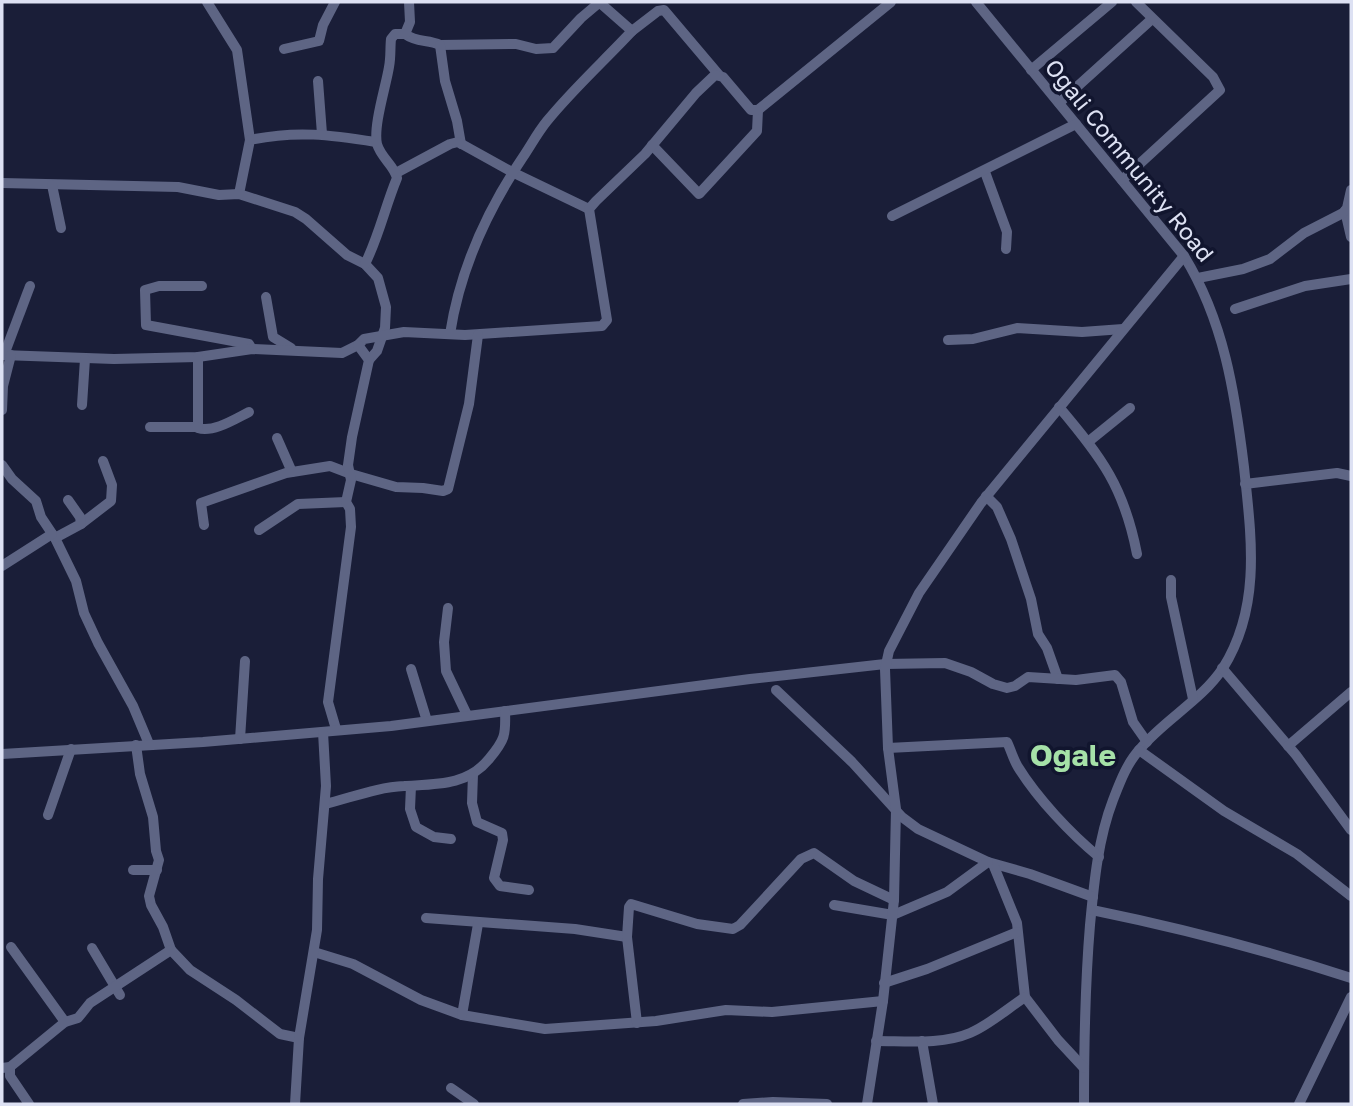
<svg xmlns="http://www.w3.org/2000/svg" width="1353" height="1106" font-family="'Golos Text',sans-serif">
	<style>
		.lines { fill: none; stroke-linecap: round; stroke-linejoin: round }
		.minor { stroke: #5e6584; stroke-width: 10 }
		.labels { text-anchor: middle; dominant-baseline: central; stroke-width: 7; stroke-linejoin: round; paint-order: stroke }
		.street-label { font-size: 23px; fill: #dde1f3; stroke: #11152e }
		.district-label { font-size: 30px; font-weight: bold; fill: #a6e1a8; stroke: #11152e }
	</style>
	<rect width="100%" height="100%" fill="#1a1e38"/>
	<g class="lines">
		<g class="minor">
			<path d="M 207,2 L 237,50 L 250,140 L 239,194"/>
			<path d="M 599,2 L 632,31 L 658,11 L 664,10 L 719,75"/>
			<path d="M 976,2 L 1184,256 C 1224,321 1235,393 1244,467 C 1251,535 1262,606 1223,668 C 1202,700 1164,720 1140,749 C 1127,763 1120,782 1113,800 C 1098,839 1094,883 1090,925 C 1085,985 1084,1044 1084,1104"/>
			<path d="M 405,34 C 417,43 428,39 440,45 L 516,44 L 536,49 L 553,48 L 581,18 L 600,2"/>
			<path d="M 440,45 L 445,81 L 457,121 L 461,144"/>
			<path d="M 284,49 L 319,41 L 323,25 L 335,2"/>
			<path d="M 1031,70 L 1112,2"/>
			<path d="M 318,81 L 322,134"/>
			<path d="M 1059,103 L 1152,19"/>
			<path d="M 250,140 C 296,130 331,135 376,142"/>
			<path d="M 652,145 L 699,194 L 757,131 L 758,110"/>
			<path d="M 985,172 L 1007,232 L 1006,249"/>
			<path d="M 396,173 L 450,144 L 458,142 L 512,172 L 589,209"/>
			<path d="M 1122,180 L 1220,90 L 1213,77 L 1136,2"/>
			<path d="M 2,183 L 178,187 L 219,195 L 239,194 L 295,212 L 306,219 L 347,255 L 365,264 L 378,278 L 386,307 L 385,328 L 377,351 L 369,360"/>
			<path d="M 52,185 L 61,228"/>
			<path d="M 1345,211 L 1351,237"/>
			<path d="M 892,216 L 1076,124"/>
			<path d="M 365,264 C 379,236 385,207 397,178 C 394,165 381,158 377,144 C 373,126 386,86 389,67 C 391,57 390,48 391,39 L 395,34 L 405,34 L 410,22 L 409,2"/>
			<path d="M 1198,278 L 1243,269 L 1270,259 L 1304,233 L 1343,213 L 1347,208 L 1351,190"/>
			<path d="M 202,286 L 159,286 L 145,290 L 146,325 L 249,344 L 252,349"/>
			<path d="M 266,297 L 273,337 L 291,348"/>
			<path d="M 1235,309 L 1305,286 L 1351,279"/>
			<path d="M 450,334 C 460,269 486,212 523,157 C 531,145 538,132 547,121 C 573,89 604,61 632,31"/>
			<path d="M 948,340 L 973,339 L 1017,328 L 1082,332 L 1123,329"/>
			<path d="M 2,355 L 114,359 L 198,357 L 252,349 L 342,353 L 358,345 L 364,339 L 404,332 L 465,335 L 602,326 L 607,320 L 589,209 L 596,201 L 645,154 L 696,93 L 715,75 L 723,77 L 751,110 L 758,110 L 891,2"/>
			<path d="M 4,355 L 30,286"/>
			<path d="M 198,357 L 198,428 C 213,433 235,419 249,412"/>
			<path d="M 82,405 L 85,359"/>
			<path d="M 1059,407 C 1102,458 1124,487 1137,554"/>
			<path d="M 2,410 L 3,386 L 11,355"/>
			<path d="M 150,427 L 198,427"/>
			<path d="M 277,438 L 292,472"/>
			<path d="M 1088,442 L 1130,408"/>
			<path d="M 2,465 L 12,479 L 36,501 L 41,517 L 55,538 L 76,581 L 84,613 L 98,643 L 133,706 L 149,744"/>
			<path d="M 1245,484 L 1337,473 L 1351,476"/>
			<path d="M 986,496 L 997,507 L 1011,539 L 1031,599 L 1038,634 L 1047,648 L 1058,679"/>
			<path d="M 81,524 L 111,501 L 112,485 L 103,461"/>
			<path d="M 204,525 L 201,503 L 286,473 L 330,466 L 351,474 L 396,487 L 423,488 L 443,491 L 448,489 L 469,404 L 478,335"/>
			<path d="M 259,530 L 298,504 L 346,502"/>
			<path d="M 55,538 L 81,524 L 80,517 L 68,500"/>
			<path d="M 2,566 L 52,534"/>
			<path d="M 1171,580 L 1171,597 L 1193,699"/>
			<path d="M 448,608 L 444,642 L 446,671 L 467,715"/>
			<path d="M 1222,668 L 1296,755 L 1351,830"/>
			<path d="M 411,669 L 427,721"/>
			<path d="M 776,690 L 852,762 L 902,817 L 918,829 L 988,862 L 1030,874 L 1093,897"/>
			<path d="M 336,729 L 328,702 L 351,527 L 350,509 L 346,502 L 351,480 L 348,465 L 352,437 L 369,360 L 358,345"/>
			<path d="M 240,739 L 245,661"/>
			<path d="M 136,745 L 140,774 L 153,817 L 156,851 L 159,860 L 149,896 L 151,905 L 163,927 L 171,950"/>
			<path d="M 1288,746 L 1351,692"/>
			<path d="M 888,748 L 1007,742 C 1011,750 1013,759 1018,767 C 1037,798 1071,834 1099,857"/>
			<path d="M 1139,750 L 1224,811 L 1297,854 L 1351,896"/>
			<path d="M 2,754 L 203,742 L 391,726 L 750,679 L 885,664 L 945,663 L 971,672 L 993,684 L 1007,688 L 1015,686 L 1028,677 L 1076,680 L 1115,675 L 1121,682 L 1133,722 L 1147,742"/>
			<path d="M 473,774 L 472,803 L 477,822 L 502,833 L 503,840 L 494,878 L 500,886 L 529,890"/>
			<path d="M 411,786 L 410,809 L 416,827 L 434,837 L 451,839"/>
			<path d="M 325,804 C 350,798 378,787 404,786 C 436,784 467,786 489,759 C 505,740 506,735 505,711"/>
			<path d="M 48,815 L 71,749"/>
			<path d="M 993,864 L 1017,923 L 1025,997 L 1058,1040 L 1084,1068"/>
			<path d="M 133,870 L 157,870"/>
			<path d="M 834,905 L 893,915 L 947,892 L 988,862"/>
			<path d="M 1092,910 C 1180,928 1266,950 1351,978"/>
			<path d="M 426,918 L 575,929 L 627,937"/>
			<path d="M 11,947 L 65,1022"/>
			<path d="M 92,948 L 120,995"/>
			<path d="M 314,952 L 353,964 L 421,1000 L 462,1015 L 545,1029 L 656,1021 L 726,1010 L 772,1012 L 883,1001"/>
			<path d="M 884,983 L 927,969 L 1017,932"/>
			<path d="M 462,1015 L 478,924"/>
			<path d="M 637,1023 L 627,937 L 629,907 L 631,904 L 697,924 L 733,929 L 740,925 L 801,859 L 814,853 L 854,881 L 894,900"/>
			<path d="M 876,1041 C 906,1041 942,1045 970,1033 C 989,1025 1007,1009 1025,997"/>
			<path d="M 922,1041 L 933,1104"/>
			<path d="M 10,1067 L 10,1076 L 29,1104"/>
			<path d="M 2,1068 L 10,1067 L 65,1022 L 78,1018 L 90,1003 L 171,950 L 190,970 L 236,1000 L 280,1034 L 299,1038"/>
			<path d="M 451,1088 L 474,1104"/>
			<path d="M 295,1104 L 299,1038 L 317,930 L 318,879 L 326,786 L 323,732"/>
			<path d="M 743,1104 L 773,1102 L 827,1104"/>
			<path d="M 867,1104 L 883,1001 L 894,900 L 896,809 L 888,748 L 885,669 L 889,651 L 919,593 L 981,503 L 1184,256"/>
			<path d="M 1299,1104 L 1351,997"/>
		</g>
	</g>
	<g class="labels">
		<g class="street-label">
			<text transform="translate(1130 160) rotate(51)">Ogali Community Road</text>
		</g>
		<g class="district-label">
			<text x="1073" y="755">Ogale</text>
		</g>
	</g>
	<rect width="1353" height="1106" fill="none" stroke="#dde1f3" stroke-width="7"/>
</svg>
